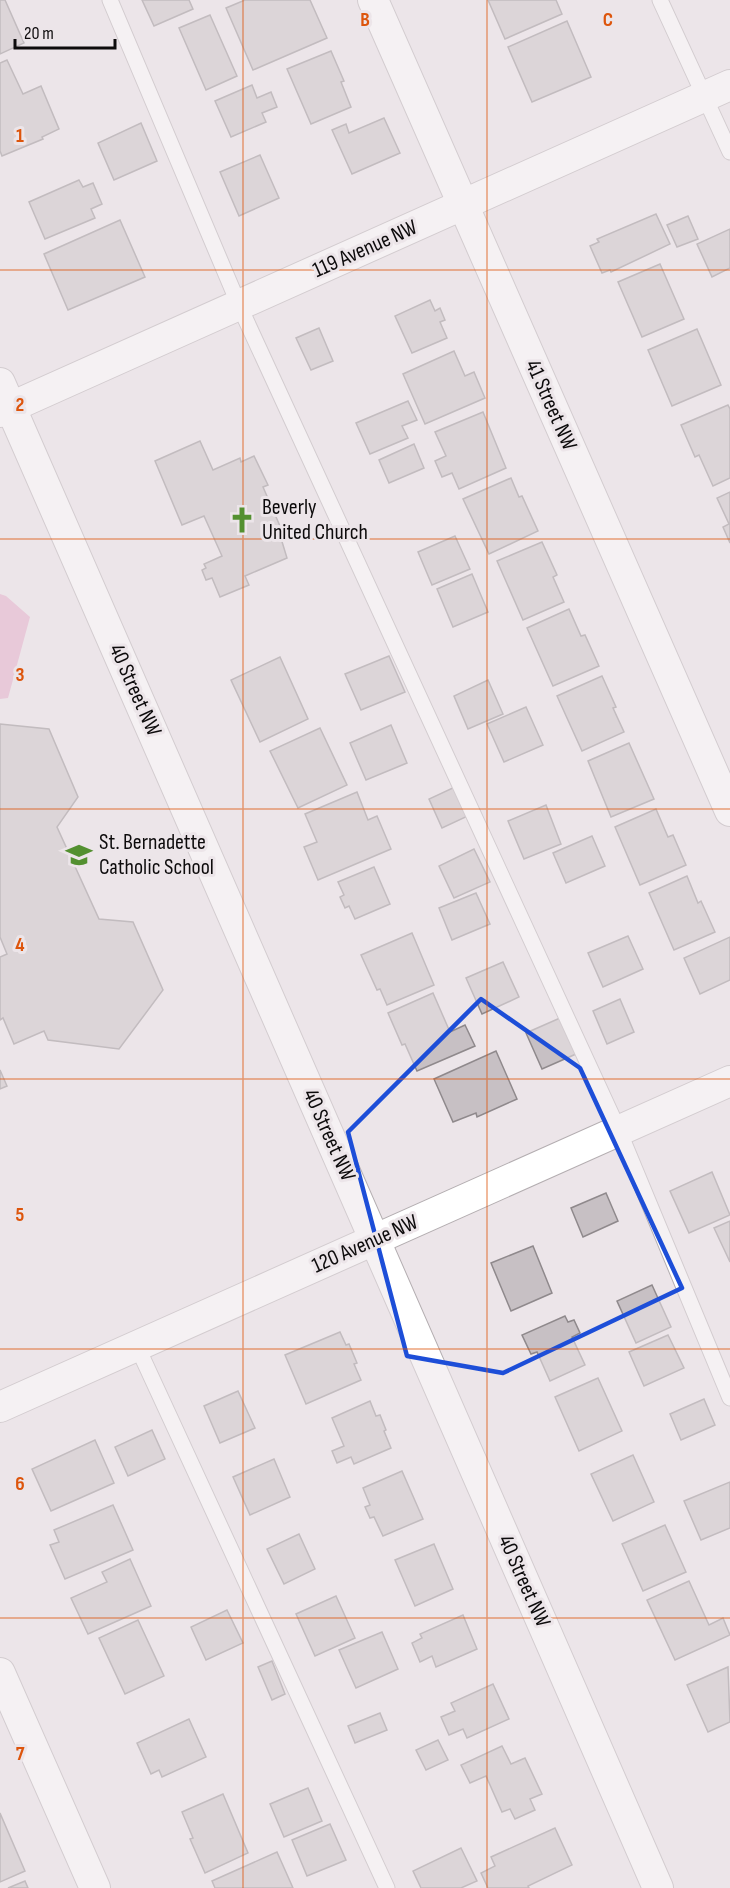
<svg xmlns="http://www.w3.org/2000/svg" width="730" height="1888" font-family="'Sofia Sans Condensed',sans-serif">
	<style>
		.green { fill: #e2a6c6 }
		.building { fill: #c7c0c4; stroke: #8f898c; stroke-width: 1.5 }
		.lines { fill: none; stroke-linecap: round; stroke-linejoin: round }
		.service-casing { stroke: #b4aeb1; stroke-width: 17 }
		.minor-casing { stroke: #b4aeb1; stroke-width: 32 }
		.service { stroke: #fff; stroke-width: 15 }
		.minor { stroke: #fff; stroke-width: 30 }
		.marked { fill: none; stroke: #1d4ed8; stroke-width: 4.5; stroke-linejoin: round }
		.grid { fill: none; stroke: #dd550c; stroke-width: 1.5; stroke-opacity: 0.55 }
		.labels { text-anchor: middle; dominant-baseline: central; stroke-width: 6; stroke-linejoin: round; paint-order: stroke }
		.street-label { font-size: 22px; fill: #0d0b0c; stroke: #ece5e9 }
		.poi-label { font-size: 22px; fill: #0d0b0c; stroke: #ece5e9; text-anchor: start }
		.grid-label { font-size: 20px; text-anchor: middle; font-weight: bold; fill: #dd550c; stroke: #ece5e9; stroke-width: 6; stroke-linejoin: round; paint-order: stroke }
	</style>
	<rect width="100%" height="100%" fill="#ece5e9"/>
	<path class="green" d="M 0,594 L 6,596 L 30,617 L 8,698 L 0,699 Z"/>
	<g class="building">
		<path d="M 0,0 L 5,0 L 24,43 L 0,54 Z"/>
		<path d="M 142,0 L 189,0 L 193,9 L 154,26 Z"/>
		<path d="M 245,0 L 310,0 L 327,38 L 253,70 L 226,8 Z"/>
		<path d="M 488,0 L 556,0 L 562,14 L 505,39 Z"/>
		<path d="M 210,15 L 237,76 L 206,90 L 179,28 Z"/>
		<path d="M 567,21 L 591,77 L 532,102 L 508,47 Z"/>
		<path d="M 331,51 L 344,81 L 341,82 L 351,107 L 311,124 L 287,69 Z"/>
		<path d="M 7,60 L 23,94 L 41,86 L 59,129 L 42,137 L 43,139 L 2,156 L 0,151 L 0,63 Z"/>
		<path d="M 252,85 L 257,98 L 271,92 L 277,107 L 262,113 L 266,122 L 231,137 L 215,101 Z"/>
		<path d="M 384,118 L 400,153 L 352,174 L 332,130 L 346,124 L 349,133 Z"/>
		<path d="M 141,123 L 157,161 L 114,180 L 98,143 Z"/>
		<path d="M 260,155 L 279,198 L 239,216 L 220,172 Z"/>
		<path d="M 79,180 L 83,187 L 93,183 L 102,204 L 91,209 L 95,218 L 45,239 L 29,202 Z"/>
		<path d="M 656,214 L 670,244 L 611,272 L 610,270 L 602,273 L 590,246 L 599,242 L 597,239 Z"/>
		<path d="M 688,216 L 698,239 L 677,247 L 667,225 Z"/>
		<path d="M 120,220 L 145,277 L 68,310 L 44,254 Z"/>
		<path d="M 730,229 L 730,268 L 712,277 L 697,244 Z"/>
		<path d="M 660,264 L 684,319 L 642,337 L 618,282 Z"/>
		<path d="M 430,300 L 435,311 L 440,308 L 445,320 L 440,322 L 447,338 L 412,353 L 395,316 Z"/>
		<path d="M 319,328 L 333,361 L 311,370 L 296,338 Z"/>
		<path d="M 697,329 L 721,385 L 672,406 L 648,350 Z"/>
		<path d="M 454,351 L 465,376 L 474,372 L 485,398 L 425,424 L 403,374 Z"/>
		<path d="M 408,401 L 417,420 L 402,426 L 408,438 L 370,454 L 356,423 Z"/>
		<path d="M 728,405 L 730,409 L 730,478 L 713,486 L 699,455 L 695,457 L 681,425 Z"/>
		<path d="M 483,412 L 506,468 L 459,489 L 452,473 L 442,477 L 435,461 L 446,456 L 435,432 Z"/>
		<path d="M 200,441 L 213,470 L 240,458 L 241,462 L 254,456 L 268,485 L 263,487 L 283,533 L 280,535 L 287,558 L 245,576 L 249,585 L 220,597 L 212,578 L 206,580 L 202,570 L 206,568 L 204,564 L 222,556 L 204,516 L 182,525 L 155,461 Z"/>
		<path d="M 414,444 L 424,468 L 389,483 L 379,460 Z"/>
		<path d="M 511,478 L 519,497 L 522,496 L 538,531 L 489,554 L 463,499 Z"/>
		<path d="M 730,492 L 730,543 L 723,527 L 729,524 L 717,498 Z"/>
		<path d="M 455,536 L 470,569 L 432,585 L 418,552 Z"/>
		<path d="M 542,542 L 557,575 L 553,577 L 564,602 L 523,620 L 497,561 Z"/>
		<path d="M 472,574 L 488,612 L 453,627 L 437,589 Z"/>
		<path d="M 569,609 L 581,636 L 585,635 L 599,666 L 553,686 L 527,628 Z"/>
		<path d="M 389,656 L 405,692 L 361,710 L 345,674 Z"/>
		<path d="M 280,657 L 308,719 L 260,742 L 231,680 Z"/>
		<path d="M 602,676 L 616,707 L 613,708 L 624,732 L 582,751 L 557,696 Z"/>
		<path d="M 488,680 L 503,714 L 468,729 L 454,696 Z"/>
		<path d="M 526,707 L 543,745 L 504,762 L 487,724 Z"/>
		<path d="M 0,724 L 49,729 L 78,797 L 57,827 L 99,919 L 133,922 L 163,990 L 119,1049 L 48,1040 L 44,1031 L 14,1044 L 3,1018 L 0,1020 L 0,957 L 7,954 L 0,937 Z"/>
		<path d="M 391,725 L 407,763 L 366,780 L 350,743 Z"/>
		<path d="M 320,728 L 347,785 L 298,808 L 270,751 Z"/>
		<path d="M 629,743 L 654,799 L 611,817 L 588,761 Z"/>
		<path d="M 457,786 L 470,815 L 442,828 L 429,799 Z"/>
		<path d="M 357,792 L 368,820 L 377,816 L 391,849 L 318,880 L 304,847 L 317,842 L 305,814 Z"/>
		<path d="M 546,805 L 561,844 L 524,859 L 508,821 Z"/>
		<path d="M 656,809 L 668,837 L 673,835 L 686,865 L 640,885 L 615,827 Z"/>
		<path d="M 592,836 L 605,866 L 566,883 L 553,853 Z"/>
		<path d="M 474,849 L 490,882 L 454,898 L 439,866 Z"/>
		<path d="M 374,867 L 390,904 L 355,919 L 349,906 L 345,908 L 340,897 L 344,895 L 338,882 Z"/>
		<path d="M 687,876 L 698,903 L 701,901 L 715,932 L 674,950 L 649,893 Z"/>
		<path d="M 476,893 L 490,924 L 452,940 L 439,908 Z"/>
		<path d="M 412,933 L 434,985 L 387,1005 L 380,989 L 377,990 L 361,955 Z"/>
		<path d="M 628,936 L 643,969 L 603,987 L 588,953 Z"/>
		<path d="M 730,937 L 730,980 L 700,994 L 684,958 Z"/>
		<path d="M 503,962 L 519,997 L 482,1014 L 466,978 Z"/>
		<path d="M 433,993 L 450,1032 L 465,1025 L 475,1046 L 417,1071 L 405,1044 L 402,1045 L 388,1013 Z"/>
		<path d="M 620,999 L 634,1032 L 607,1044 L 593,1011 Z"/>
		<path d="M 560,1018 L 576,1054 L 542,1069 L 526,1033 Z"/>
		<path d="M 496,1051 L 517,1099 L 477,1117 L 476,1113 L 453,1122 L 434,1079 Z"/>
		<path d="M 0,1070 L 7,1086 L 0,1089 Z"/>
		<path d="M 712,1172 L 730,1215 L 689,1233 L 670,1191 Z"/>
		<path d="M 606,1193 L 618,1221 L 583,1237 L 571,1208 Z"/>
		<path d="M 730,1221 L 730,1262 L 714,1228 Z"/>
		<path d="M 533,1246 L 552,1293 L 511,1311 L 491,1263 Z"/>
		<path d="M 652,1285 L 671,1327 L 636,1343 L 617,1301 Z"/>
		<path d="M 565,1316 L 568,1322 L 574,1320 L 580,1333 L 572,1337 L 585,1365 L 550,1381 L 537,1352 L 531,1354 L 522,1335 Z"/>
		<path d="M 340,1332 L 346,1345 L 349,1344 L 357,1363 L 354,1364 L 361,1380 L 306,1404 L 285,1355 Z"/>
		<path d="M 668,1335 L 684,1368 L 644,1386 L 629,1352 Z"/>
		<path d="M 598,1378 L 622,1431 L 579,1451 L 555,1397 Z"/>
		<path d="M 238,1391 L 255,1428 L 220,1443 L 204,1406 Z"/>
		<path d="M 704,1399 L 715,1425 L 681,1440 L 670,1414 Z"/>
		<path d="M 370,1401 L 376,1416 L 380,1415 L 386,1430 L 384,1431 L 391,1448 L 354,1464 L 351,1457 L 337,1463 L 332,1451 L 344,1446 L 332,1418 Z"/>
		<path d="M 152,1430 L 165,1459 L 128,1476 L 115,1447 Z"/>
		<path d="M 95,1440 L 114,1483 L 51,1511 L 32,1469 Z"/>
		<path d="M 633,1455 L 654,1502 L 613,1521 L 591,1474 Z"/>
		<path d="M 274,1459 L 290,1497 L 250,1515 L 233,1477 Z"/>
		<path d="M 402,1471 L 423,1519 L 383,1536 L 374,1517 L 370,1518 L 365,1507 L 370,1505 L 363,1488 Z"/>
		<path d="M 730,1482 L 730,1528 L 701,1540 L 684,1501 Z"/>
		<path d="M 113,1505 L 133,1550 L 65,1579 L 50,1545 L 59,1542 L 54,1530 Z"/>
		<path d="M 665,1525 L 686,1572 L 643,1591 L 622,1544 Z"/>
		<path d="M 299,1534 L 315,1569 L 284,1584 L 267,1549 Z"/>
		<path d="M 434,1544 L 453,1589 L 415,1606 L 395,1560 Z"/>
		<path d="M 130,1559 L 151,1606 L 88,1634 L 71,1598 L 107,1582 L 102,1572 Z"/>
		<path d="M 689,1581 L 709,1625 L 723,1618 L 730,1635 L 675,1660 L 647,1600 Z"/>
		<path d="M 336,1596 L 355,1638 L 315,1656 L 296,1614 Z"/>
		<path d="M 227,1610 L 243,1643 L 206,1660 L 191,1627 Z"/>
		<path d="M 463,1615 L 477,1649 L 436,1667 L 432,1656 L 420,1662 L 412,1643 L 422,1638 L 420,1634 Z"/>
		<path d="M 138,1620 L 164,1676 L 125,1694 L 99,1638 Z"/>
		<path d="M 382,1632 L 398,1669 L 356,1688 L 339,1650 Z"/>
		<path d="M 272,1661 L 285,1694 L 272,1700 L 258,1667 Z"/>
		<path d="M 728,1667 L 730,1722 L 708,1732 L 687,1685 Z"/>
		<path d="M 493,1684 L 509,1719 L 467,1738 L 463,1729 L 449,1735 L 441,1717 L 455,1711 L 451,1703 Z"/>
		<path d="M 380,1713 L 387,1730 L 355,1743 L 348,1726 Z"/>
		<path d="M 189,1719 L 206,1757 L 162,1777 L 159,1770 L 151,1774 L 137,1743 Z"/>
		<path d="M 438,1740 L 448,1760 L 426,1770 L 416,1750 Z"/>
		<path d="M 502,1746 L 511,1764 L 525,1758 L 542,1794 L 530,1799 L 535,1810 L 515,1819 L 510,1809 L 502,1812 L 486,1776 L 470,1783 L 461,1765 Z"/>
		<path d="M 308,1788 L 322,1821 L 284,1837 L 270,1804 Z"/>
		<path d="M 223,1794 L 248,1853 L 205,1873 L 190,1839 L 193,1838 L 182,1812 Z"/>
		<path d="M 0,1813 L 25,1871 L 0,1882 Z"/>
		<path d="M 330,1824 L 346,1860 L 307,1876 L 292,1840 Z"/>
		<path d="M 555,1828 L 572,1865 L 528,1886 L 529,1888 L 488,1888 L 481,1873 L 495,1866 L 491,1857 Z"/>
		<path d="M 461,1848 L 477,1881 L 461,1888 L 421,1888 L 413,1871 Z"/>
		<path d="M 277,1852 L 293,1888 L 215,1888 L 212,1881 Z"/>
		<path d="M 25,1881 L 28,1888 L 8,1888 Z"/>
	</g>
	<g class="lines">
		<g class="service-casing">
			<g id="service">
				<path d="M 110,0 L 239,305 L 619,1131 L 730,1398"/>
				<path d="M 660,0 L 730,152"/>
				<path d="M 137,1346 L 387,1888"/>
			</g>
		</g>
		<g class="minor-casing">
			<g id="minor">
				<path d="M 373,0 L 730,811"/>
				<path d="M 0,383 L 658,1888"/>
				<path d="M 0,412 L 730,85"/>
				<path d="M 0,1407 L 730,1081"/>
				<path d="M 0,1673 L 95,1888"/>
			</g>
		</g>
		<use href="#service" class="service"/>
		<use href="#minor" class="minor"/>
	</g>
	<path d="M0 0H730V1888H0ZM 481,999 L 580,1068 L 682,1288 L 503,1373 L 407,1356 L 348,1132 Z" fill="#ece5e9" fill-opacity=".55" fill-rule="evenodd"/>
	<path class="marked" d="M 481,999 L 580,1068 L 682,1288 L 503,1373 L 407,1356 L 348,1132 Z"/>
	<path class="grid" d="M 243,0 L 243,1888M 487,0 L 487,1888M 0,270 L 730,270M 0,539 L 730,539M 0,809 L 730,809M 0,1079 L 730,1079M 0,1349 L 730,1349M 0,1618 L 730,1618"/>
	<defs>
		<g id="church-bare" transform="scale(2.07)"><path d="M-1.2-6h2.4v3.5h3.3v2.4h-3.3V6h-2.4V-.1h-3.3v-2.4h3.3Z" fill="#539030" stroke="#ece5e9" stroke-width="2.5" paint-order="stroke"/></g>
		<g id="school-bare" transform="scale(2.07)"><path d="M0-5L7-2L0 1L-7-2ZM-4 1L0 2.5L4 1V4Q0 6-4 4Z" fill="#539030" stroke="#ece5e9" stroke-width="2.5" paint-order="stroke"/></g>
	</defs>
	<g fill-rule="evenodd">
		<use href="#church-bare" x="242" y="520"/>
		<use href="#school-bare" x="79" y="855"/>
	</g>
	<g class="labels">
		<g class="street-label">
			<text transform="translate(365 249) rotate(-24)">119 Avenue NW</text>
			<text transform="translate(551 405) rotate(66)">41 Street NW</text>
			<text transform="translate(135 690) rotate(66)">40 Street NW</text>
			<text transform="translate(329 1135) rotate(66)">40 Street NW</text>
			<text transform="translate(365 1244) rotate(-24)">120 Avenue NW</text>
			<text transform="translate(524 1581) rotate(66)">40 Street NW</text>
		</g>
		<g class="poi-label">
			<text x="262" y="507">Beverly<tspan x="262" dy="25">United Church</tspan></text>
			<text x="99" y="842">St. Bernadette<tspan x="99" dy="25">Catholic School</tspan></text>
		</g>
	</g>
	<g class="grid-label">
		<text x="365" y="26">B</text>
		<text x="608" y="26">C</text>
		<text x="20" y="142">1</text>
		<text x="20" y="411">2</text>
		<text x="20" y="681">3</text>
		<text x="20" y="951">4</text>
		<text x="20" y="1221">5</text>
		<text x="20" y="1490">6</text>
		<text x="20" y="1760">7</text>
	</g>
	<path d="M15 39v9h100v-9" fill="none" stroke="#0d0b0c" stroke-width="3"/>
	<text x="24" y="39" font-size="18" fill="#0d0b0c" stroke="#ece5e9" stroke-width="4.5" paint-order="stroke">20 m</text>
</svg>
